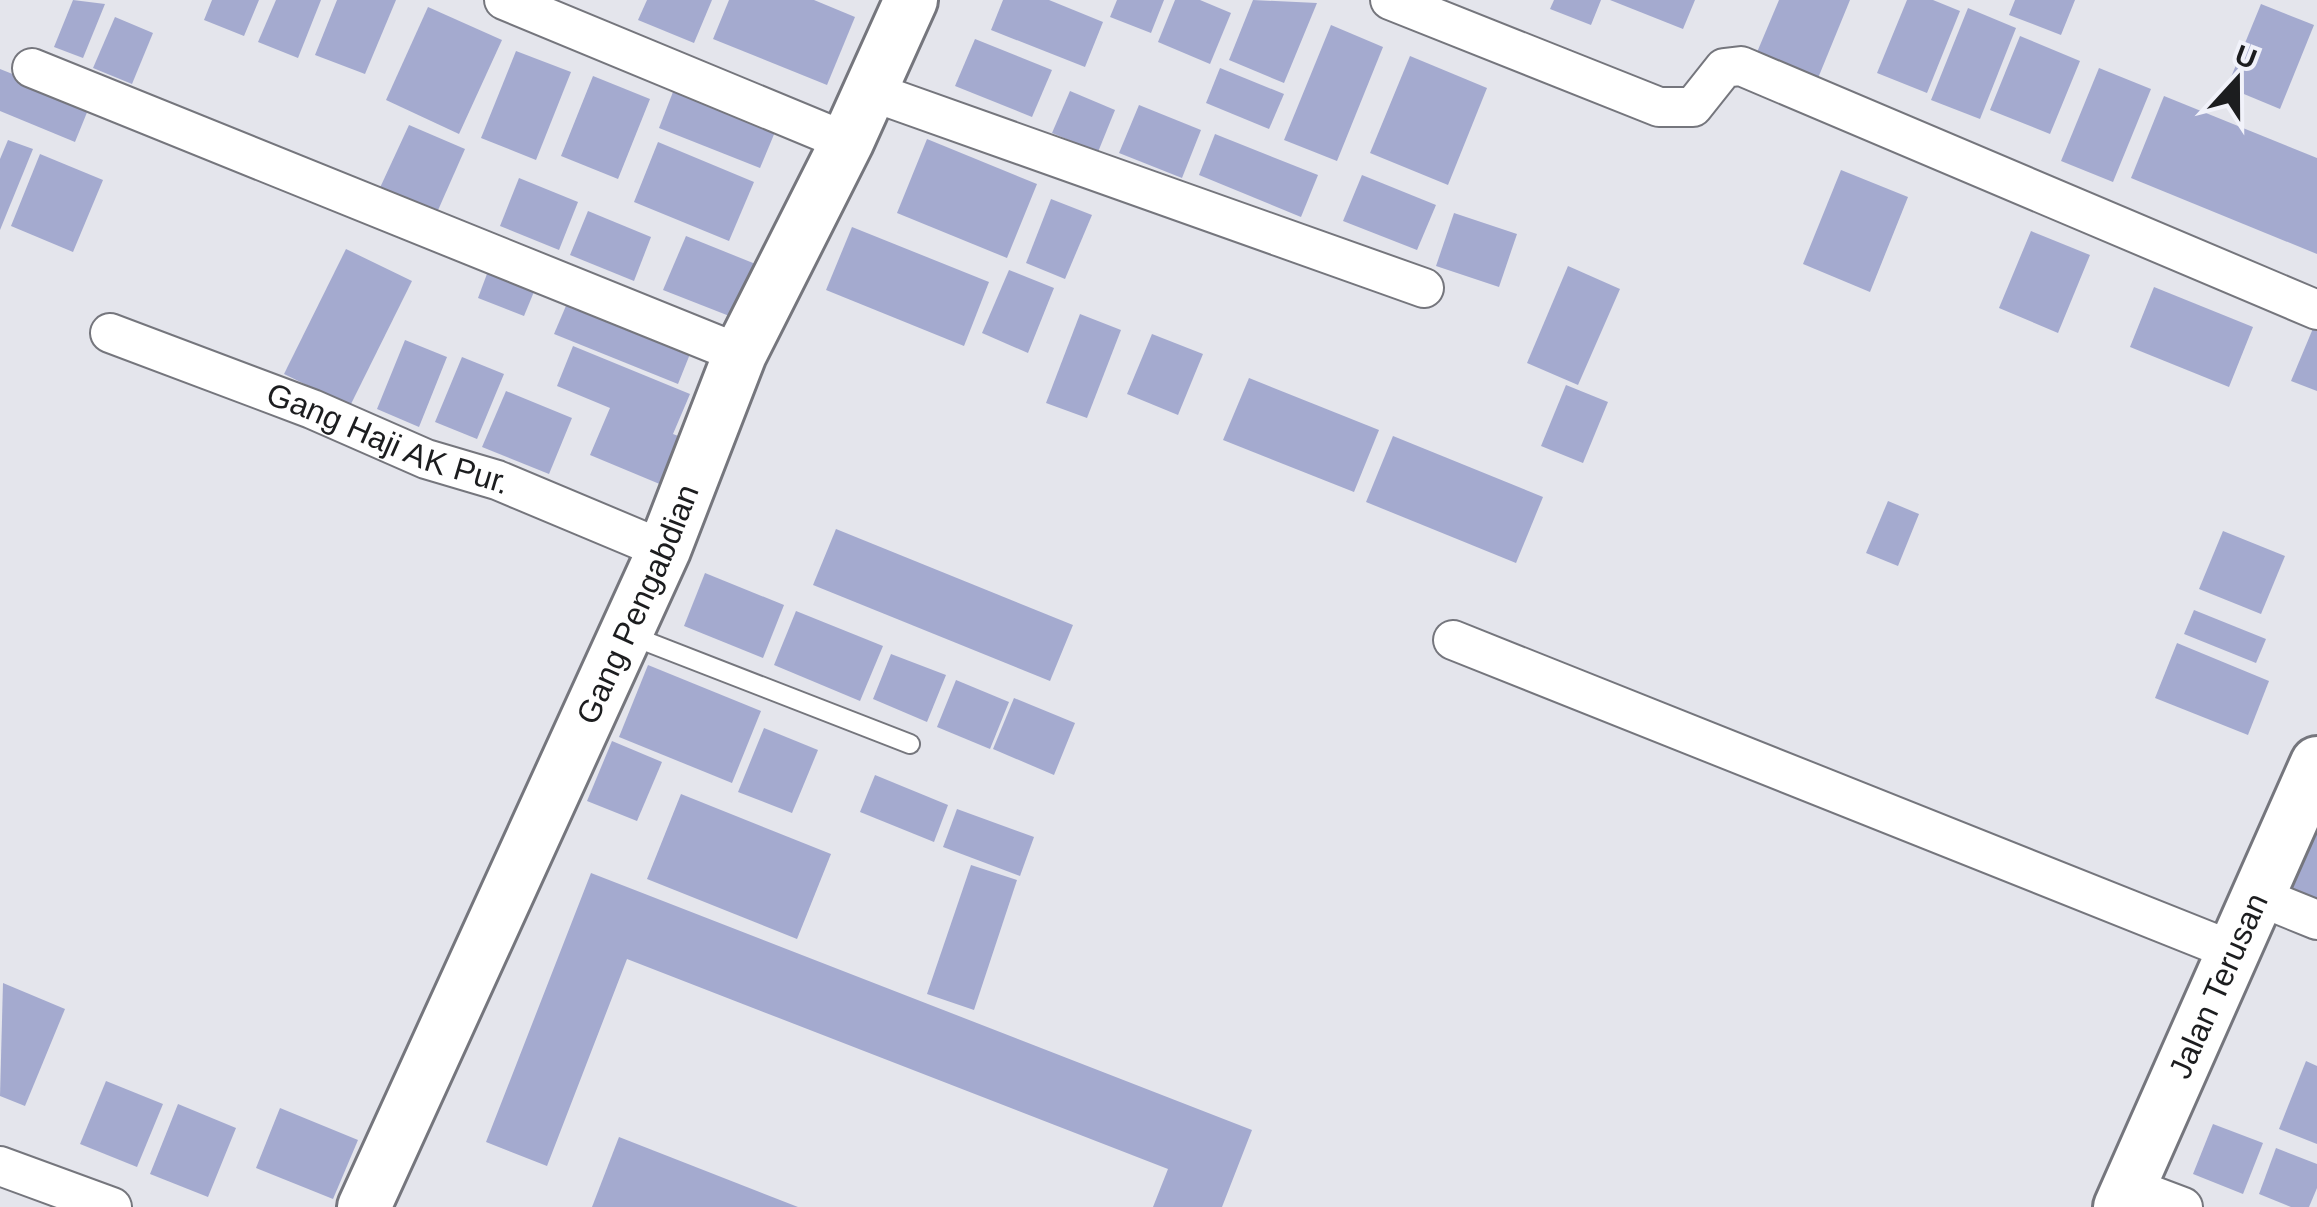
<svg xmlns="http://www.w3.org/2000/svg" width="2317" height="1207" font-family="Arial,sans-serif">
	<style>
		.building { fill: #a4aacf }
		.lines { fill: none; stroke-linecap: round; stroke-linejoin: round }
		.lane-casing { stroke: #75767d; stroke-width: 22 }
		.street-casing { stroke: #75767d; stroke-width: 42 }
		.secondary-casing { stroke: #75767d; stroke-width: 58 }
		.lane { stroke: #fff; stroke-width: 18 }
		.street { stroke: #fff; stroke-width: 38 }
		.secondary { stroke: #fff; stroke-width: 52 }
		.labels { text-anchor: middle; dominant-baseline: central; stroke-width: 8; stroke-linejoin: round; paint-order: stroke }
		.street-label { font-size: 32px; fill: #1c1d1f; stroke: #f1f2fa }
	</style>
	<rect width="100%" height="100%" fill="#e4e5ec"/>
	<g class="building">
		<path d="M 73,0 L 105,4 L 83,58 L 54,47 Z"/>
		<path d="M 212,0 L 259,0 L 244,36 L 204,20 Z"/>
		<path d="M 276,0 L 321,0 L 298,58 L 258,42 Z"/>
		<path d="M 337,0 L 396,0 L 365,74 L 315,55 Z"/>
		<path d="M 647,0 L 712,0 L 694,43 L 638,20 Z"/>
		<path d="M 729,0 L 814,0 L 855,17 L 827,85 L 713,39 Z"/>
		<path d="M 1003,0 L 1049,0 L 1103,22 L 1085,67 L 991,30 Z"/>
		<path d="M 1117,0 L 1164,0 L 1151,33 L 1110,17 Z"/>
		<path d="M 1175,0 L 1200,0 L 1231,13 L 1210,64 L 1158,42 Z"/>
		<path d="M 1253,0 L 1317,3 L 1284,83 L 1229,60 Z"/>
		<path d="M 1554,0 L 1601,0 L 1591,25 L 1550,9 Z"/>
		<path d="M 1610,0 L 1695,0 L 1683,29 Z"/>
		<path d="M 1779,0 L 1850,0 L 1816,83 L 1755,57 Z"/>
		<path d="M 1907,0 L 1933,0 L 1960,11 L 1927,93 L 1877,73 Z"/>
		<path d="M 2015,0 L 2075,0 L 2061,35 L 2009,15 Z"/>
		<path d="M 2261,4 L 2314,25 L 2280,109 L 2227,87 Z"/>
		<path d="M 428,7 L 502,40 L 459,134 L 386,100 Z"/>
		<path d="M 1968,8 L 2016,28 L 1980,119 L 1931,100 Z"/>
		<path d="M 115,17 L 153,33 L 132,84 L 93,68 Z"/>
		<path d="M 1331,25 L 1383,47 L 1337,161 L 1284,140 Z"/>
		<path d="M 2020,36 L 2080,61 L 2050,134 L 1990,110 Z"/>
		<path d="M 975,39 L 1052,70 L 1032,117 L 955,86 Z"/>
		<path d="M 516,51 L 571,72 L 536,160 L 481,138 Z"/>
		<path d="M 1410,56 L 1487,88 L 1448,185 L 1370,153 Z"/>
		<path d="M 1220,68 L 1284,94 L 1269,129 L 1206,103 Z"/>
		<path d="M 2099,68 L 2151,89 L 2113,182 L 2061,161 Z"/>
		<path d="M 0,69 L 90,105 L 75,142 L 0,111 Z"/>
		<path d="M 593,76 L 650,99 L 618,179 L 561,156 Z"/>
		<path d="M 678,79 L 780,120 L 760,168 L 659,128 Z"/>
		<path d="M 1070,91 L 1115,110 L 1098,152 L 1052,133 Z"/>
		<path d="M 2164,96 L 2317,158 L 2317,254 L 2131,178 Z"/>
		<path d="M 1139,105 L 1201,130 L 1182,178 L 1119,153 Z"/>
		<path d="M 409,125 L 465,149 L 435,217 L 378,192 Z"/>
		<path d="M 1215,134 L 1318,175 L 1301,217 L 1199,175 Z"/>
		<path d="M 927,139 L 1037,184 L 1007,258 L 897,213 Z"/>
		<path d="M 8,140 L 33,149 L 0,230 L 0,159 Z"/>
		<path d="M 658,142 L 754,182 L 729,241 L 634,202 Z"/>
		<path d="M 40,154 L 103,180 L 73,252 L 11,226 Z"/>
		<path d="M 1841,170 L 1908,197 L 1870,292 L 1803,264 Z"/>
		<path d="M 1362,175 L 1436,205 L 1417,250 L 1343,221 Z"/>
		<path d="M 519,178 L 578,202 L 559,250 L 500,226 Z"/>
		<path d="M 1051,199 L 1092,215 L 1065,279 L 1026,263 Z"/>
		<path d="M 588,211 L 651,237 L 634,281 L 570,255 Z"/>
		<path d="M 1454,213 L 1517,234 L 1499,287 L 1436,266 Z"/>
		<path d="M 852,227 L 989,282 L 964,346 L 826,290 Z"/>
		<path d="M 2031,231 L 2090,255 L 2058,333 L 1999,308 Z"/>
		<path d="M 686,236 L 758,265 L 737,319 L 663,290 Z"/>
		<path d="M 346,249 L 412,281 L 350,406 L 284,374 Z"/>
		<path d="M 491,263 L 538,282 L 524,316 L 478,298 Z"/>
		<path d="M 1568,266 L 1620,289 L 1578,385 L 1527,363 Z"/>
		<path d="M 1009,270 L 1054,288 L 1028,353 L 982,333 Z"/>
		<path d="M 2154,287 L 2253,327 L 2229,387 L 2130,347 Z"/>
		<path d="M 571,294 L 694,344 L 678,384 L 554,334 Z"/>
		<path d="M 1080,314 L 1121,330 L 1087,418 L 1046,403 Z"/>
		<path d="M 2314,326 L 2317,327 L 2317,391 L 2291,381 Z"/>
		<path d="M 1152,334 L 1203,354 L 1178,415 L 1127,394 Z"/>
		<path d="M 405,340 L 447,357 L 419,427 L 377,409 Z"/>
		<path d="M 573,346 L 690,394 L 673,434 L 681,437 L 662,485 L 590,455 L 610,408 L 557,386 Z"/>
		<path d="M 462,357 L 504,374 L 477,439 L 435,422 Z"/>
		<path d="M 1249,378 L 1379,430 L 1354,492 L 1223,440 Z"/>
		<path d="M 1566,385 L 1608,402 L 1583,463 L 1541,446 Z"/>
		<path d="M 506,391 L 572,418 L 549,474 L 482,447 Z"/>
		<path d="M 1393,436 L 1543,497 L 1516,563 L 1366,502 Z"/>
		<path d="M 1888,501 L 1919,514 L 1898,566 L 1866,553 Z"/>
		<path d="M 836,529 L 1073,625 L 1050,681 L 813,585 Z"/>
		<path d="M 2223,531 L 2285,556 L 2261,614 L 2199,589 Z"/>
		<path d="M 705,573 L 784,605 L 763,658 L 684,626 Z"/>
		<path d="M 2194,610 L 2266,639 L 2256,663 L 2184,634 Z"/>
		<path d="M 796,611 L 883,646 L 860,701 L 774,665 Z"/>
		<path d="M 2177,643 L 2269,681 L 2248,735 L 2155,698 Z"/>
		<path d="M 891,654 L 946,675 L 927,722 L 873,699 Z"/>
		<path d="M 648,665 L 761,711 L 732,783 L 619,737 Z"/>
		<path d="M 956,680 L 1009,702 L 990,749 L 937,727 Z"/>
		<path d="M 1014,698 L 1075,723 L 1054,775 L 993,749 Z"/>
		<path d="M 764,728 L 818,750 L 792,813 L 738,792 Z"/>
		<path d="M 612,741 L 662,762 L 637,821 L 587,801 Z"/>
		<path d="M 875,775 L 948,805 L 934,842 L 860,812 Z"/>
		<path d="M 681,794 L 831,854 L 797,939 L 647,879 Z"/>
		<path d="M 957,809 L 1034,837 L 1020,876 L 943,847 Z"/>
		<path d="M 2317,826 L 2317,902 L 2290,891 Z"/>
		<path d="M 971,865 L 1017,880 L 974,1010 L 927,994 Z"/>
		<path d="M 591,873 L 1252,1130 L 1222,1207 L 1153,1207 L 1168,1169 L 627,959 L 547,1166 L 486,1142 Z"/>
		<path d="M 3,983 L 65,1009 L 25,1106 L 0,1096 Z"/>
		<path d="M 2306,1061 L 2317,1066 L 2317,1144 L 2279,1129 Z"/>
		<path d="M 106,1081 L 163,1104 L 137,1167 L 80,1144 Z"/>
		<path d="M 178,1104 L 236,1128 L 208,1197 L 150,1174 Z"/>
		<path d="M 280,1108 L 358,1140 L 333,1199 L 256,1168 Z"/>
		<path d="M 2213,1124 L 2263,1143 L 2243,1194 L 2193,1174 Z"/>
		<path d="M 619,1137 L 798,1207 L 592,1207 Z"/>
		<path d="M 2276,1148 L 2317,1164 L 2317,1188 L 2309,1207 L 2291,1207 L 2259,1194 Z"/>
	</g>
	<g class="lines">
		<g class="lane-casing">
			<path id="lane" d="M 632,636 L 910,744"/>
		</g>
		<g class="street-casing">
			<g id="street">
				<path d="M 504,0 L 847,142"/>
				<path d="M 1390,0 L 1659,107 L 1693,107 L 1724,68 L 1741,66 L 2317,310"/>
				<path d="M 32,68 L 740,354"/>
				<path d="M 870,91 L 1424,288"/>
				<path id="s1" d="M 110,333 L 312,409 L 426,459 L 497,480 L 664,550"/>
				<path d="M 1453,640 L 2233,951"/>
				<path d="M 2258,896 L 2317,920"/>
				<path d="M 0,1166 L 112,1207"/>
				<path d="M 2130,1187 L 2183,1207"/>
			</g>
		</g>
		<g class="secondary-casing">
			<g id="secondary">
				<path id="s2" d="M 364,1207 L 664,550 L 740,354 L 847,142 L 911,0"/>
				<path id="s3" d="M 2120,1207 L 2317,763"/>
			</g>
		</g>
		<use href="#lane" class="lane"/>
		<use href="#street" class="street"/>
		<use href="#secondary" class="secondary"/>
	</g>
	<g class="labels">
		<g class="street-label">
			<text stroke="none"><textPath href="#s1" startOffset="298">Gang Haji AK Pur.</textPath></text>
			<text stroke="none"><textPath href="#s2" startOffset="662">Gang Pengabdian</textPath></text>
			<text stroke="none"><textPath href="#s3" startOffset="242">Jalan Terusan</textPath></text>
		</g>
	</g>
	<g transform="translate(2237 80) rotate(21)" stroke="#f1f2fa" stroke-width="8" paint-order="stroke">
	<path d="M0-8L18 38L0 25L-18 38Z" fill="#1c1d1f"/>
	<text y="-15" font-size="28" font-weight="bold" text-anchor="middle" fill="#1c1d1f">U</text>
	</g>
</svg>
